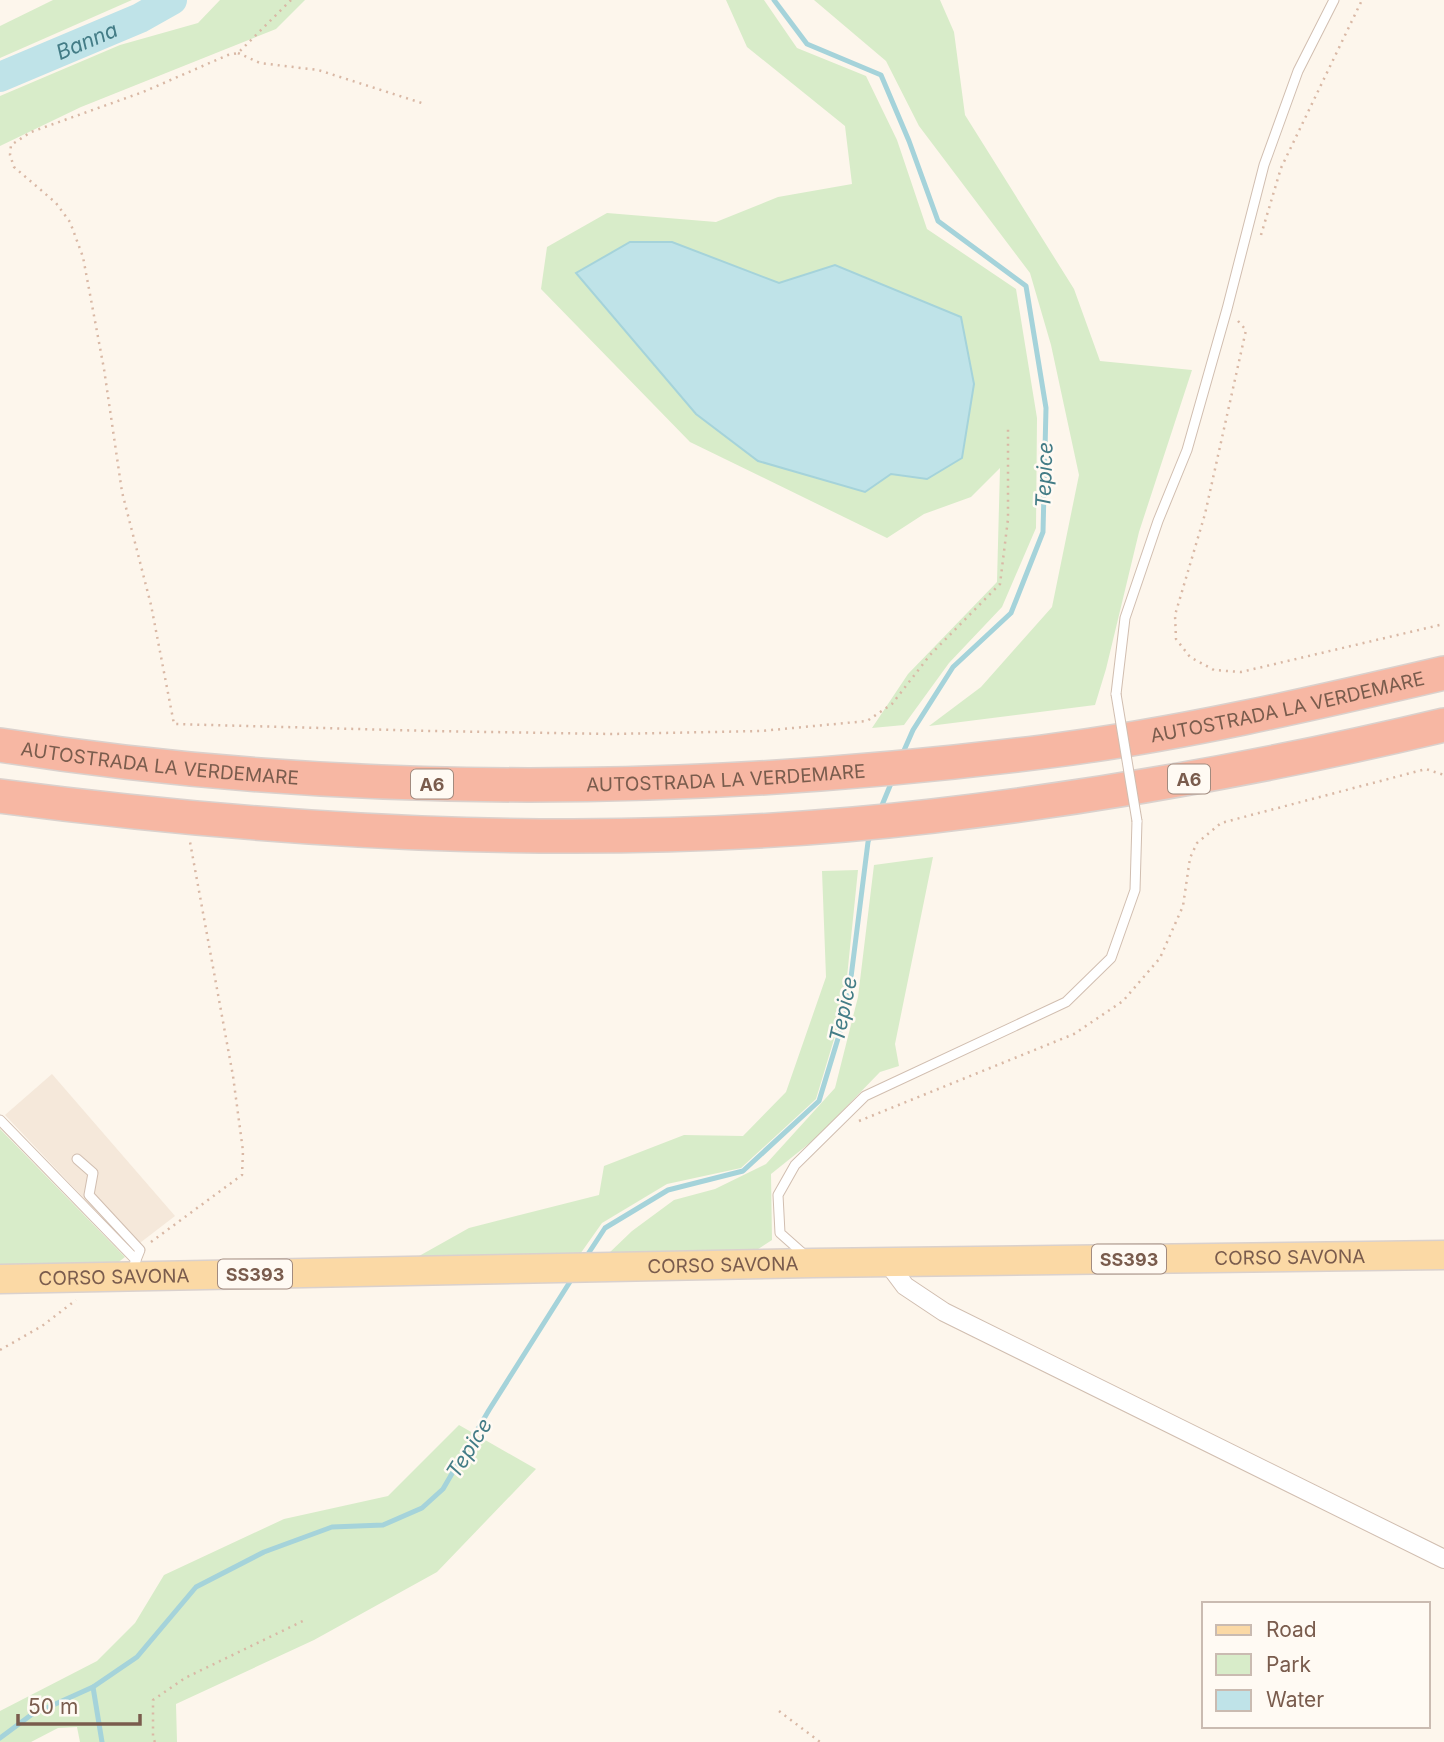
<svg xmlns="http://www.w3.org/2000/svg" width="1444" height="1742" font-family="Inter,sans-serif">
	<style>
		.residential { fill: #f5e8da }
		.green { fill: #d8ecc9 }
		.water { fill: #bfe3e8; stroke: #a5d3da; stroke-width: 2 }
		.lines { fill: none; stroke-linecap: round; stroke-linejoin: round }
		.stream { stroke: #a5d3da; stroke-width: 5 }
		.river { stroke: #bfe3e8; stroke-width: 30 }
		.lane-casing { stroke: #d1beb0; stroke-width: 11 }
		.street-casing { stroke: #d1beb0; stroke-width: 20 }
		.primary-casing { stroke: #dad1cd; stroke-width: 31 }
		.highway-casing { stroke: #dad1cd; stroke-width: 36 }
		.path { stroke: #d9b8a5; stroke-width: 2.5; stroke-dasharray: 2 5; stroke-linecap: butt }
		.lane { stroke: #fff; stroke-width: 9 }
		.street { stroke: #fff; stroke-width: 18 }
		.primary { stroke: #fbd9a5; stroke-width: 28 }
		.highway { stroke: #f7b7a3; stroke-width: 33 }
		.lane-bridge-casing { stroke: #d1beb0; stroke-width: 11; stroke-linecap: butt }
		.lane-bridge { stroke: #fff; stroke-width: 9 }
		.labels { text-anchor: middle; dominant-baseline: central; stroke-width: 5; stroke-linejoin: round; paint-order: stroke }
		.shield { fill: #fffaf3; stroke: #a28b7f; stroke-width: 2 }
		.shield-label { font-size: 18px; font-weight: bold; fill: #7a5c4d }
		.street-label { font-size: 19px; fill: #7a5c4d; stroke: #fffaf3 }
		.water-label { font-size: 21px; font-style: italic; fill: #437c86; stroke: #fffaf3 }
	</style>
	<rect width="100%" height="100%" fill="#fdf6ec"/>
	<path class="residential" d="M 52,1074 L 175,1216 L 132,1249 L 5,1115 Z"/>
	<g class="green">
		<path d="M 53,0 L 132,0 L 0,58 L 0,26 Z"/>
		<path d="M 220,0 L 305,0 L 276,29 L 81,107 L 0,146 L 0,96 L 120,45 L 198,23 Z"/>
		<path d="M 726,0 L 764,0 L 797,48 L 866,76 L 897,140 L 927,229 L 1016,289 L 1037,418 L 1036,528 L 1002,607 L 949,663 L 904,725 L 872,728 L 908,674 L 997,582 L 1000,468 L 971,497 L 924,514 L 887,538 L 690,442 L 541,289 L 547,247 L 607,213 L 716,222 L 778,197 L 852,184 L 845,126 L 747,47 Z"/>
		<path d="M 814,0 L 940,0 L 954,32 L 965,115 L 1074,289 L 1100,361 L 1192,370 L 1139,532 L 1106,669 L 1095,705 L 929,726 L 981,687 L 1052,607 L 1079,475 L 1051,345 L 1030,273 L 919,126 L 886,61 Z"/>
		<path d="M 933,857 L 895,1044 L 899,1066 L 880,1072 L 816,1138 L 771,1174 L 772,1240 L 752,1253 L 607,1255 L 632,1231 L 674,1200 L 715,1189 L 766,1164 L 835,1088 L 858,997 L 874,865 Z"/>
		<path d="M 858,870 L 844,1006 L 816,1099 L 741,1168 L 667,1184 L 602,1223 L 578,1257 L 412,1260 L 469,1228 L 599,1195 L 604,1166 L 684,1135 L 743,1136 L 786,1092 L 826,977 L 822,871 Z"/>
		<path d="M 0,1129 L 125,1257 L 107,1271 L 0,1266 Z"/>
		<path d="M 459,1425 L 536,1469 L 437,1572 L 314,1640 L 176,1704 L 177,1742 L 80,1742 L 77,1727 L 58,1728 L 31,1742 L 0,1742 L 0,1711 L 97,1661 L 135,1623 L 164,1575 L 284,1519 L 388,1496 Z"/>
	</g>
	<path class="water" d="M 630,242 L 672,242 L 779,283 L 835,265 L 961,317 L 974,384 L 962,458 L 927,479 L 891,474 L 865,492 L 758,461 L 696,414 L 576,273 Z"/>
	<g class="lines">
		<g class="stream">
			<path d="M 774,0 L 807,44 L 881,75 L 909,141 L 938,221 L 1026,286 L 1046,408 L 1043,532 L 1011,613 L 953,667 L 913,730 L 902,755"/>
			<path d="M 880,810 L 892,781"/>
			<path d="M 586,1257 L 605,1228 L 668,1190 L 743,1171 L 819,1101 L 847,1009 L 868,842 L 871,833"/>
			<path d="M 93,1687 L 102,1742"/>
			<path d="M 0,1738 L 31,1715 L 93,1687 L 137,1657 L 196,1587 L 264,1552 L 332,1527 L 383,1525 L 422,1508 L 443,1489 L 489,1410 L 573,1277"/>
		</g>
		<path class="river" id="s1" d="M 0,77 L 140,18 L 172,0"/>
		<g class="lane-casing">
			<g id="lane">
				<path d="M 1116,694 L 1125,618 L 1158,521 L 1187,450 L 1227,309 L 1264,165 L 1298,71 L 1334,0"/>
				<path d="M 0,1120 L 136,1260"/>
				<path d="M 77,1159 L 93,1173 L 89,1195 L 140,1250 L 134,1265"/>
				<path d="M 807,1257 L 780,1233 L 778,1195 L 795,1165 L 865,1096 L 1066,1002 L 1111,958 L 1135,890 L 1137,821"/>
			</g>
		</g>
		<g class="street-casing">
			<path id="street" d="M 887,1262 L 905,1286 L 944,1312 L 1444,1559"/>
		</g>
		<g class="primary-casing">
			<g id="primary">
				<path id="s2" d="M 0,1279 L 813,1263 L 1444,1255"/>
			</g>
		</g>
		<g class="highway-casing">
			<g id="highway">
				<path id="s3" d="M 0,745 C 345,799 697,795 1042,752 C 1178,735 1311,704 1444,673"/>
				<path d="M 0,796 C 308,836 624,852 933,816 C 1105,796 1276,765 1444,725"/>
			</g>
		</g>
		<g class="path">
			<path d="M 291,0 L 238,53 L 228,55 L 143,92 L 31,132 L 11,145 L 10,155 L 14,167 L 56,203 L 70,222 L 83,257 L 104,369 L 122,492 L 151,605 L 174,724 L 431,731 L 612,734 L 761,731 L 867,721 L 892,704 L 930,655 L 1000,584 L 1008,519 L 1008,425"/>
			<path d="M 238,53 L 260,63 L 318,70 L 425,104"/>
			<path d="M 1261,235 L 1281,168 L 1362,0"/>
			<path d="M 1238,321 L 1246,330 L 1205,514 L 1175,615 L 1176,639 L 1190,657 L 1214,670 L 1241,672 L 1444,624"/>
			<path d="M 859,1121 L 1074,1034 L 1123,1001 L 1160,958 L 1183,906 L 1190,858 L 1197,843 L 1221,823 L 1426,769 L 1444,775"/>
			<path d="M 151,1242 L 242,1175 L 243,1151 L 233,1076 L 190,842"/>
			<path d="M 0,1350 L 42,1326 L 76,1300"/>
			<path d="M 779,1711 L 820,1742"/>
			<path d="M 155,1742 L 153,1738 L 153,1700 L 185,1678 L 305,1620"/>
		</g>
		<use href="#lane" class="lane"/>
		<use href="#street" class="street"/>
		<use href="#primary" class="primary"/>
		<use href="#highway" class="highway"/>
		<g class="lane-bridge-casing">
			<path id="lane-bridge" d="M 1116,694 L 1137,821"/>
		</g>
		<use href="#lane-bridge" class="lane-bridge"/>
	</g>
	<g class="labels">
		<g class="shield">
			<rect x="1168" y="764.5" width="42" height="29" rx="5"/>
			<rect x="411" y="769.5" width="42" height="29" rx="5"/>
			<rect x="1092" y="1244.5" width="74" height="29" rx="5"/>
			<rect x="218" y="1259.5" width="74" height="29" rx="5"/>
		</g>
		<g class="shield-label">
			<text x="1189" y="779">A6</text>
			<text x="432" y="784">A6</text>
			<text x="1129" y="1259">SS393</text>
			<text x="255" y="1274">SS393</text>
		</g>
		<g class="street-label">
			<text stroke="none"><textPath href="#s3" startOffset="1295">AUTOSTRADA LA VERDEMARE</textPath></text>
			<text stroke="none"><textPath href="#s3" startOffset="161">AUTOSTRADA LA VERDEMARE</textPath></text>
			<text stroke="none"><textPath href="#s3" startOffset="728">AUTOSTRADA LA VERDEMARE</textPath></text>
			<text stroke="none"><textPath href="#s2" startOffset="1290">CORSO SAVONA</textPath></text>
			<text stroke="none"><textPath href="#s2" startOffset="723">CORSO SAVONA</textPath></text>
			<text stroke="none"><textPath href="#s2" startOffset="114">CORSO SAVONA</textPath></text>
		</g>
		<g class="water-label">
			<text stroke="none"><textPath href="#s1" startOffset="94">Banna</textPath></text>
			<text transform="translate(1044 475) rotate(-88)">Tepice</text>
			<text transform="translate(843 1009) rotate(-78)">Tepice</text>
			<text transform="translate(469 1448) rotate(-58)">Tepice</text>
		</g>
	</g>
	<rect x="1202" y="1602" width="228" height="126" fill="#fffaf3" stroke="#cabbb1" stroke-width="2"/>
	<rect x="1216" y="1625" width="35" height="10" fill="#fbd9a5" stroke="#cabbb1" stroke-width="2"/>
	<text x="1266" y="1637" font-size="21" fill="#7a5c4d">Road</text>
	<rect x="1216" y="1654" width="35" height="21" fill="#d8ecc9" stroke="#cabbb1" stroke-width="2"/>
	<text x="1266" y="1672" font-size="21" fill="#7a5c4d">Park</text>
	<rect x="1216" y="1690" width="35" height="21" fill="#bfe3e8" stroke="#cabbb1" stroke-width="2"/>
	<text x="1266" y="1707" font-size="21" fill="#7a5c4d">Water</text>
	<path d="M18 1714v10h122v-10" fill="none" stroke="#7a5c4d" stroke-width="3.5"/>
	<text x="28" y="1714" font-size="21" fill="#7a5c4d" stroke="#fffaf3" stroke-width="5" paint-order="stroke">50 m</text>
</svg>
